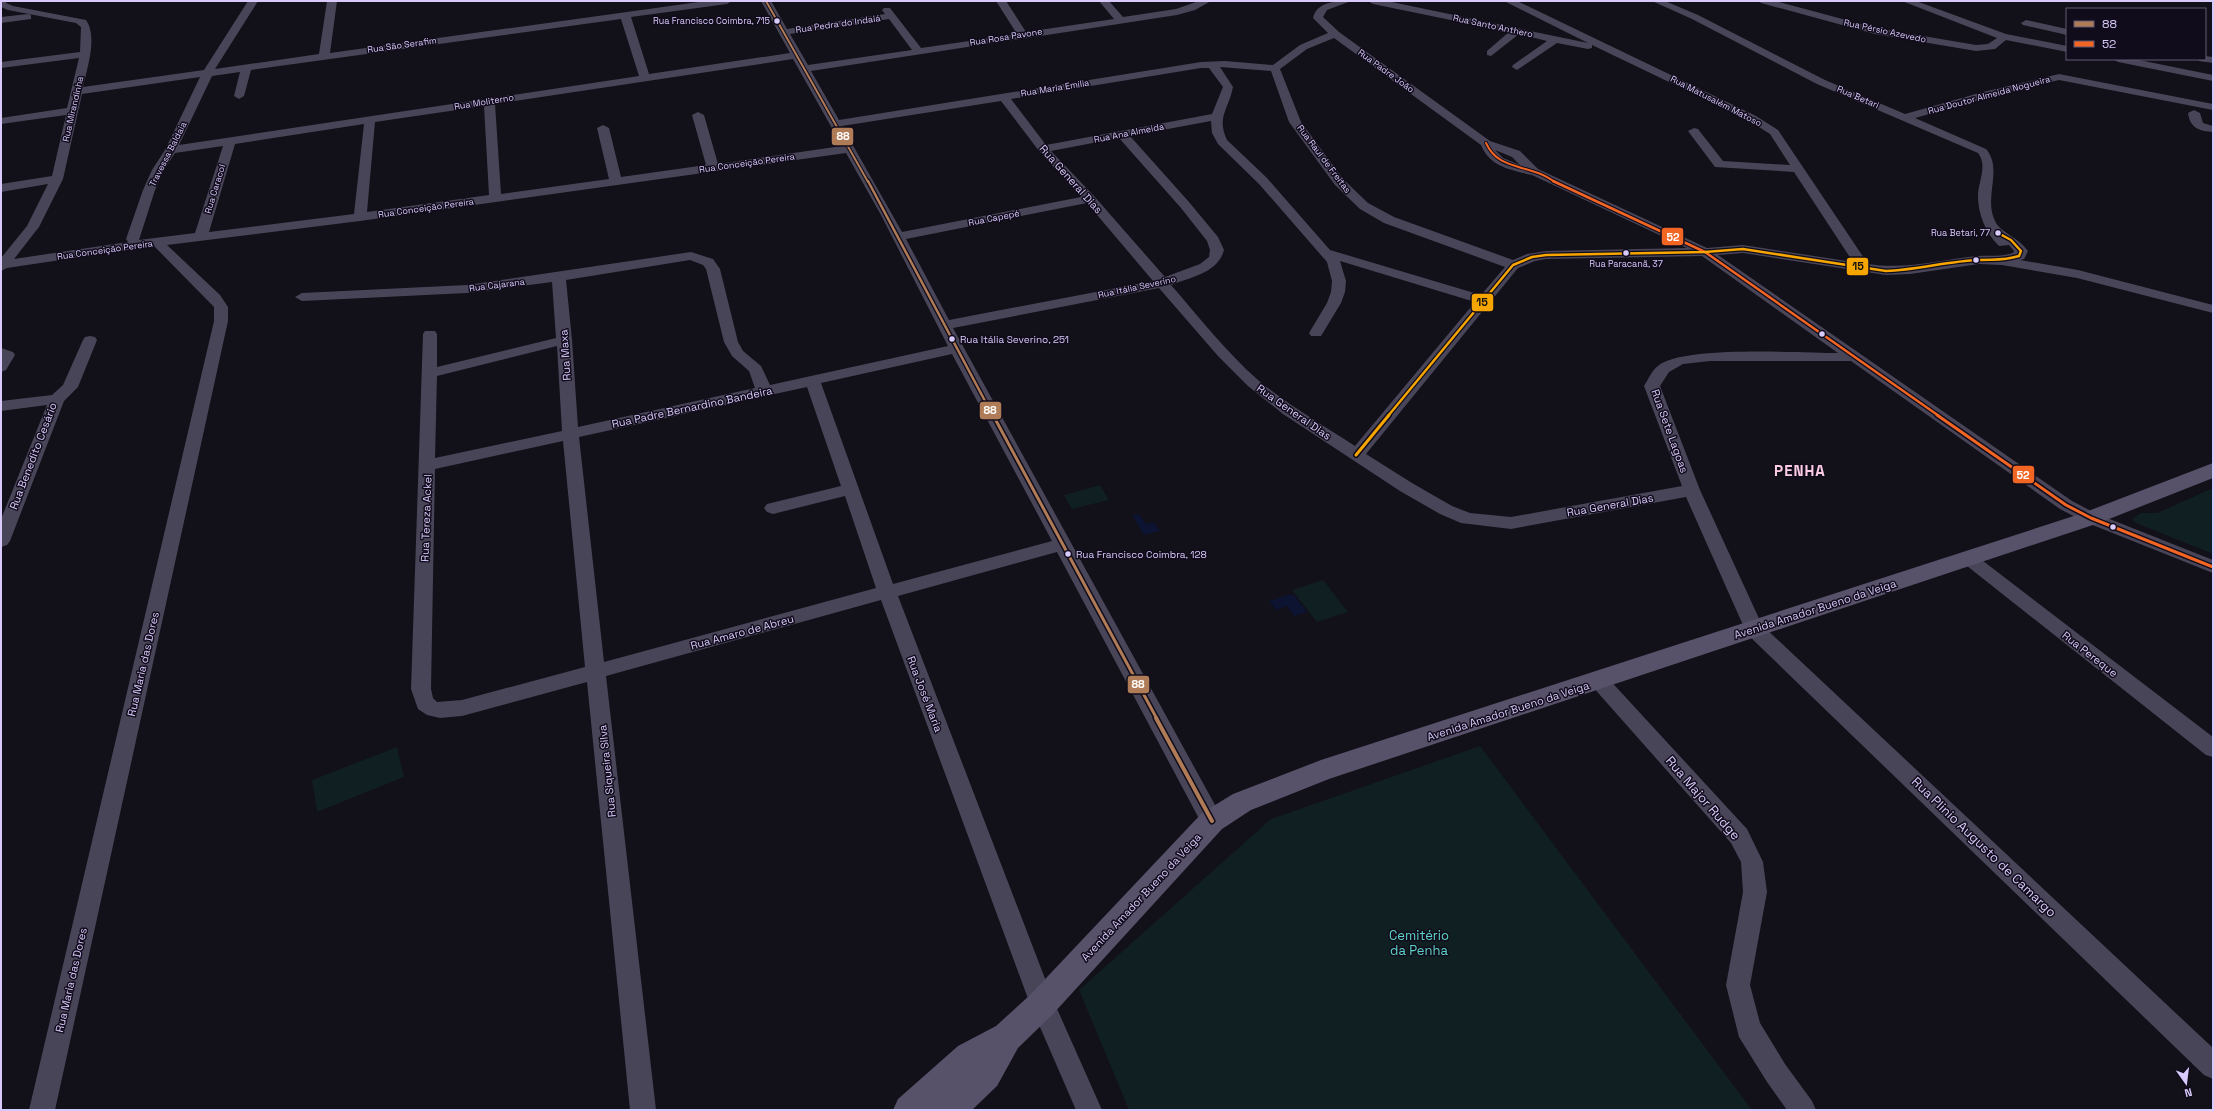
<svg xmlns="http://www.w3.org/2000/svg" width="2214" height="1111" font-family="'Space Grotesk',sans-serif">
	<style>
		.green { fill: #101f22 }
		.water { fill: #0d1431 }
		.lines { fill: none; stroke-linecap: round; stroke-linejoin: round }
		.minor { fill: #484558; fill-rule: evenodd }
		.secondary { fill: #57516a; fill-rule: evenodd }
		.bus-1-far3-casing { stroke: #110c1b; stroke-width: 4 }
		.bus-1-far2-casing { stroke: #110c1b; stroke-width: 5 }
		.bus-1-far1-casing { stroke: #110c1b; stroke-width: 6 }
		.bus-1-casing { stroke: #110c1b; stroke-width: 7 }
		.bus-2-far2-casing { stroke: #110c1b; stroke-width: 4 }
		.bus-2-far1-casing { stroke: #110c1b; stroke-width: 5 }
		.bus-2-casing { stroke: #110c1b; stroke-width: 6 }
		.bus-3-far1-casing { stroke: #110c1b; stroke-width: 5 }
		.bus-3-casing { stroke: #110c1b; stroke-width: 6 }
		.bus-1-far3 { stroke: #b07c57; stroke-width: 2 }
		.bus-1-far2 { stroke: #b07c57; stroke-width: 2.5 }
		.bus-1-far1 { stroke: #b07c57; stroke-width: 3 }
		.bus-1 { stroke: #b07c57; stroke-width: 4 }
		.bus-2-far2 { stroke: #f26522; stroke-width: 2 }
		.bus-2-far1 { stroke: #f26522; stroke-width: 2.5 }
		.bus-2 { stroke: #f26522; stroke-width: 3 }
		.bus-3-far1 { stroke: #f7a600; stroke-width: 2.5 }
		.bus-3 { stroke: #f7a600; stroke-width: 3 }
		.bus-dot { fill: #d8cafb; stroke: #110c1b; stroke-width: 1.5 }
		.labels { text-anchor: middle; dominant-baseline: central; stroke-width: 3; stroke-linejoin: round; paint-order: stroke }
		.far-bus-label { font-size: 9px; fill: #d8cafb; stroke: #110c1b; text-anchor: end }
		.far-street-label { font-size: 9px; fill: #d8cafb; stroke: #110c1b }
		.bus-label { font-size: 10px; fill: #d8cafb; stroke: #110c1b; text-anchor: start }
		.street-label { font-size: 11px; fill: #d8cafb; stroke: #110c1b }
		.near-street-label { font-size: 13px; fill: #d8cafb; stroke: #110c1b }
		.near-park-label { font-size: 13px; fill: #5dd4c9; stroke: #110c1b }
		.district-label { font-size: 15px; font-weight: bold; letter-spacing: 1px; fill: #fbcce2; stroke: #110c1b }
		.line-badge { stroke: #110c1b; stroke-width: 1.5 }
		.badge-label { font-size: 11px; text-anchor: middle; font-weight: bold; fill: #fff }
		.pale-badge-label { font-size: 11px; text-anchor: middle; font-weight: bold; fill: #111 }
	</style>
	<rect width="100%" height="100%" fill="#121018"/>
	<g class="green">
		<path d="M 1100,485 L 1109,500 L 1072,509 L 1064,495 Z"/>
		<path d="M 2213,488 L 2213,554 L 2136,523 L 2132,519 L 2141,513 L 2157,513 Z"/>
		<path d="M 1323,580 L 1348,612 L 1317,622 L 1292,590 Z"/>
		<path d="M 1480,746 L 1752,1110 L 1129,1110 L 1079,990 L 1271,819 Z"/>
		<path d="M 397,747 L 404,777 L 317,812 L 312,780 Z"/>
	</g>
	<g class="water">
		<path d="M 1139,514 L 1146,524 L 1154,522 L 1160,531 L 1144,535 L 1132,515 Z"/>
		<path d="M 1288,595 L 1294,595 L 1307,612 L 1294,616 L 1287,606 L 1276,610 L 1269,601 Z"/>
	</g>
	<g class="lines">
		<g class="minor">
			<path d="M 1,1 L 7,1 L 6,3 L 13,6 L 86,20 C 98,37 87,68 83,87 L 204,70 L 248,1 L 258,1 L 215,69 L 319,54 L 327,1 L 337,1 L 330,53 L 706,1 L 732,1 L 727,4 L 631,17 L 649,74 L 790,53 L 761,1 L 771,1 L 787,29 L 885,14 L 882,10 L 884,8 L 890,8 L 921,48 L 1017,34 L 996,1 L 1006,1 L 1026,32 L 1114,19 L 1099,1 L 1109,1 L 1123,17 L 1176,9 L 1199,1 L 1211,1 L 1195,10 L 1177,15 L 811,71 L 839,120 L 1201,62 L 1225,61 L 1273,65 L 1300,45 L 1328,33 L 1313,18 C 1317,1 1337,1 1351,1 L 1327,10 L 1323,17 L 1339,32 L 1490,141 L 1520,151 L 1538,169 L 1707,248 L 1743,245 L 1853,262 L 1794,172 L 1715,167 L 1688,131 L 1694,128 L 1698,129 L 1723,161 L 1790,165 L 1770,134 L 1748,120 L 1592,45 L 1592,48 L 1588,49 L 1557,43 L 1517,70 L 1512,67 L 1513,65 L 1547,41 L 1519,34 L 1491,56 L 1487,55 L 1487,51 L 1509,32 L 1373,4 L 1368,1 L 1387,1 L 1588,43 L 1504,1 L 1517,1 L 1756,116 L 1778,130 L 1868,264 C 1905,270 1940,260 1977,256 C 1990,255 2001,257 2013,253 L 2014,251 L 2009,245 L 1999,246 C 1986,233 1978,215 1978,196 C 1978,182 1988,166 1978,153 L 1817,84 L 1692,19 L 1652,1 L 1665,1 L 1698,15 L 1825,80 L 1905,114 L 1983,92 L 2059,74 L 2213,104 L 2213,110 L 2059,80 L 1990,97 L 1915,118 L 1986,149 C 2004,170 1982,198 1996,223 C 2002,233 2019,238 2028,251 L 2024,259 L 2020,260 L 2078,270 L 2213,305 L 2213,313 L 2077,278 L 2002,265 L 1979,264 L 1910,274 L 1886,275 L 1743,253 L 1718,255 L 2072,501 L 2097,514 L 2213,560 L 2213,573 L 2085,522 L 2060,509 L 1851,361 L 1710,361 L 1683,364 L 1669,372 L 1660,386 L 1700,490 L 1762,625 L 2213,1048 L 2213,1079 L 2204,1075 L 1747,634 L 1686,497 L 1511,529 L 1461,523 L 1440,514 L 1400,491 L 1283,414 L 1248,386 L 1218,356 L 1159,288 L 953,328 L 1220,814 L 1223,821 L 1220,828 L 1212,830 L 1204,828 L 1057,552 L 898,596 L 1054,1002 L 1102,1110 L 1076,1110 L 1030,1004 L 881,600 L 606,676 L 656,1110 L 630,1110 L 587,682 L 462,716 L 440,718 L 427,715 L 418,709 L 411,689 L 423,334 L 425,331 L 435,331 L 437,334 L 437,367 L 556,338 L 552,282 L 467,293 L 302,301 L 295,297 L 302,293 L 467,285 L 691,252 L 713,259 L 720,269 L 738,342 L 743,351 L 761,366 L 770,385 L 948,346 L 881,215 L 846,153 L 360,221 L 167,245 L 220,295 L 228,307 L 228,321 L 55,1110 L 29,1110 L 214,321 L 214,307 L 154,246 L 7,268 L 1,271 L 1,258 L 27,226 L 48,184 L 1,192 L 1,184 L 52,176 L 66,115 L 1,124 L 1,118 L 67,108 L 79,58 L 1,68 L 1,62 L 80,52 L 81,27 L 76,23 L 8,10 L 1,7 ZM 621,19 L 639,76 L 179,145 L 212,76 L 240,72 L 234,96 L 239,99 L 244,96 L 251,70 ZM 889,19 L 912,50 L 808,65 L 790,34 ZM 1334,38 L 1481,145 C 1490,167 1511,170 1532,175 L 1687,248 L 1546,251 L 1527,254 L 1513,260 L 1394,217 L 1368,203 L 1343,179 L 1301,122 L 1280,69 L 1307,49 ZM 793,59 L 842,146 L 718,164 L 704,115 L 698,112 L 692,115 L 706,165 L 621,177 L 609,128 L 603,125 L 597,128 L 609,179 L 501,194 L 495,104 ZM 1220,67 L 1271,71 L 1289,122 L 1335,185 L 1360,209 L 1384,223 L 1505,267 L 1481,295 L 1330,250 L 1267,178 L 1227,140 C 1216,117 1229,109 1233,87 ZM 1201,68 L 1209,68 L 1223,87 L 1212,114 L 1046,145 L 1011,99 ZM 200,77 L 165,150 L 152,170 L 143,190 L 126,239 L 128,242 L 14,259 L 39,227 L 63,179 L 82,94 ZM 1001,101 L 1039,151 L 1081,197 L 902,232 L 842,126 ZM 484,106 L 489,195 L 367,212 L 375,122 ZM 1211,121 L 1212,133 L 1218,144 L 1259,184 L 1327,262 L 1332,281 L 1331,292 L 1327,303 L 1309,333 L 1311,336 L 1321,336 L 1341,303 L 1345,292 L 1346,281 L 1340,261 L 1475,302 L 1355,446 C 1322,425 1288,405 1258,380 C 1226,352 1199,317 1171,285 C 1191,277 1218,273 1224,250 L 1218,237 L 1189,202 L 1130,136 ZM 364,124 L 354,214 L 209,232 L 235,144 ZM 1119,138 L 1181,208 L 1207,241 L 1210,250 L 1209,257 L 1200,264 L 1165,277 L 1094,196 L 1051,151 ZM 223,146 L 195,233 L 139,240 L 155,190 L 164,170 L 175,153 ZM 1495,150 L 1512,157 L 1520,165 L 1503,158 ZM 1087,203 L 1153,281 L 949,320 L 906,239 ZM 1702,256 L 1838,353 C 1803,353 1682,345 1658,366 C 1652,370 1648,380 1644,386 L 1682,486 L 1511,517 L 1470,513 L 1452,506 L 1412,483 L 1366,454 L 1518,268 L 1535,261 L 1546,259 ZM 690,260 L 703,265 L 706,269 L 724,342 L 732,356 L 749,371 L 755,388 L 578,427 L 572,340 L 566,280 ZM 557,346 L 562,431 L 435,458 L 437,376 ZM 952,354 L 1052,541 L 893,584 L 821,383 ZM 807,387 L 841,486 L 767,504 L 764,508 L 767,512 L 773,514 L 845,496 L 876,588 L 604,662 L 579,437 ZM 563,441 L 585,667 L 462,700 L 437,702 L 433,698 L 431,689 L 435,469 Z"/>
			<path d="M 1759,1 L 1775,1 L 1876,28 L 1976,45 L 1988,44 L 1997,38 L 1902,1 L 1916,1 L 2006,34 L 2067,46 L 2067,52 L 2006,40 L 1995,49 L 1976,51 L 1875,34 L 1761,3 Z"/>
			<path d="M 28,14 L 31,15 L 31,19 L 1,23 L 1,17 Z"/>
			<path d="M 2026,20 L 2067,29 L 2067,35 L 2023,25 L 2021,23 Z"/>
			<path d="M 2205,56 L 2213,57 L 2213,63 L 2199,61 L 2198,59 L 2205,59 Z"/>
			<path d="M 2113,59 L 2134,59 L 2213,75 L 2213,81 L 2118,62 Z"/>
			<path d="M 2194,110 L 2200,113 L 2203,123 L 2213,126 L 2213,132 C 2199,131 2190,128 2188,113 Z"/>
			<path d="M 90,336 L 95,337 L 97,340 L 78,387 L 64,401 L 10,541 L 7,545 L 1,547 L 1,519 L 47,405 L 1,411 L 1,401 L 52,395 L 63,385 L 83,340 L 85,337 Z"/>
			<path d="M 1,348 L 13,352 L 15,355 L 6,370 L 1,372 Z"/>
			<path d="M 1968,552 L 1974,554 L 2213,737 L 2213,757 L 2206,755 L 1962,562 L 1959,558 L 1962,554 Z"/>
			<path d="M 1599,673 L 1606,676 L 1747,829 L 1763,862 L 1767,892 L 1750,985 L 1760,1023 L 1785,1064 L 1812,1101 L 1816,1110 L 1787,1110 L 1767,1082 L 1739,1037 L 1726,985 L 1743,892 L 1741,862 L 1731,843 L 1592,686 L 1589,681 L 1592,676 Z"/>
		</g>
		<path class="secondary" d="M 2213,463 L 2213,478 L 2099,523 L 1329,779 L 1251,810 L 1222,829 L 1053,1014 L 1018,1048 L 997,1086 L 972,1110 L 893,1110 L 898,1099 L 958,1046 L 996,1026 L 1031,994 L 1202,813 L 1233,794 L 1321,760 L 2083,513 Z"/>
		<g class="bus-1-far3-casing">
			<path id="bus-1-far3" d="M 766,1 L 868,182"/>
		</g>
		<g class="bus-1-far2-casing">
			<path id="bus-1-far2" d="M 868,181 L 993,416"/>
		</g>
		<g class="bus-1-far1-casing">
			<path id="bus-1-far1" d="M 993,415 L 1157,719"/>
		</g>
		<g class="bus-1-casing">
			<path id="bus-1" d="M 1156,718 L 1212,821"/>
		</g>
		<g class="bus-2-far2-casing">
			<path id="bus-2-far2" d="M 1486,143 C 1496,165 1515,165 1535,172 C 1542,174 1549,178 1555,182"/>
		</g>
		<g class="bus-2-far1-casing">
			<path id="bus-2-far1" d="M 1553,181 L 1705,252 L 1939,416"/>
		</g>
		<g class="bus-2-casing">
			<path id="bus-2" d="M 1937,415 L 2066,505 L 2091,518 L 2213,567"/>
		</g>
		<g class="bus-3-far1-casing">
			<path id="bus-3-far1" d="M 1388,416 L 1513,265 L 1532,257 L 1546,255 L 1705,252 L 1743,249 L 1886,271 C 1917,270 1948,261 1979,260 C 1996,259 2002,261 2019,256 L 2021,251 L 2011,240 L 1998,233"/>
		</g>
		<g class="bus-3-casing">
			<path id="bus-3" d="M 1356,455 L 1389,415"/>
		</g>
		<use href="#bus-1-far3" class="bus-1-far3"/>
		<use href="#bus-1-far2" class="bus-1-far2"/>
		<use href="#bus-1-far1" class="bus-1-far1"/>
		<use href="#bus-1" class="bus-1"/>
		<use href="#bus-2-far2" class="bus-2-far2"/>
		<use href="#bus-2-far1" class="bus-2-far1"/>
		<use href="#bus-2" class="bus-2"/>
		<use href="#bus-3-far1" class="bus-3-far1"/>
		<use href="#bus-3" class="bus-3"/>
	</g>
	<g class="bus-dot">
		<circle cx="777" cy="21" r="3.5"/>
		<circle cx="1998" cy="233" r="3.5"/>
		<circle cx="1626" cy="253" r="3.5"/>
		<circle cx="1976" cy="260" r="3.5"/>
		<circle cx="1822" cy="334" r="3.5"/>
		<circle cx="952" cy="339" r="3.5"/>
		<circle cx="2113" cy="527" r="3.5"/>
		<circle cx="1068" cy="554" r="3.5"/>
	</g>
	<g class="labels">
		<g class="far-bus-label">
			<text x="770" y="21">Rua Francisco Coimbra, 715</text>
			<text x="1990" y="233">Rua Betari, 77</text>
			<text x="1626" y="264" text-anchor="middle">Rua Paracanã, 37</text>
		</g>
		<g class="far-street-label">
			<text transform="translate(838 24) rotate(-8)">Rua Pedra do Indaiá</text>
			<text transform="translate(1493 26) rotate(12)">Rua Santo Anthero</text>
			<text transform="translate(1885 31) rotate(12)">Rua Pérsio Azevedo</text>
			<text transform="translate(1006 37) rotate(-9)">Rua Rosa Pavone</text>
			<text transform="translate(402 45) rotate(-8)">Rua São Serafim</text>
			<text transform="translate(1386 71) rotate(36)">Rua Padre João</text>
			<text transform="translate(1055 88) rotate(-9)">Rua Maria Emília</text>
			<text transform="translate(1989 95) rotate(-15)">Rua Doutor Almeida Nogueira</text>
			<text transform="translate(1858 97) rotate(23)">Rua Betari</text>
			<text transform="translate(1716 101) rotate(27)">Rua Matusalém Matoso</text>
			<text transform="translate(484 102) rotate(-9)">Rua Moliterno</text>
			<text transform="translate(73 109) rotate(-77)">Rua Mirandinha</text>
			<text transform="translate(1129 133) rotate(-11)">Rua Ana Almeida</text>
			<text transform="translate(168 154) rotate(-63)">Travessa Baldaia</text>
			<text transform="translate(1324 159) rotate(53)">Rua Raul de Freitas</text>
			<text transform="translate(747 163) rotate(-8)">Rua Conceição Pereira</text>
			<text transform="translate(215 189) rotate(-73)">Rua Caracol</text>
			<text transform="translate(426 208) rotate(-8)">Rua Conceição Pereira</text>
			<text transform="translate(994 218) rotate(-11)">Rua Capepé</text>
			<text transform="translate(105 250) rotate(-8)">Rua Conceição Pereira</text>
			<text transform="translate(497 285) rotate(-7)">Rua Cajarana</text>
			<text transform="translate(1137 287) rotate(-12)">Rua Itália Severino</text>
		</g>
		<g class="bus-label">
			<text x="960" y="339">Rua Itália Severino, 251</text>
			<text x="1076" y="554">Rua Francisco Coimbra, 128</text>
		</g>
		<g class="street-label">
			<text transform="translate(1071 179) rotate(48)">Rua General Dias</text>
			<text transform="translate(565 355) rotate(-94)">Rua Maxa</text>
			<text transform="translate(692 407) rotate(-12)">Rua Padre Bernardino Bandeira</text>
			<text transform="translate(1294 412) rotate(35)">Rua General Dias</text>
			<text transform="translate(1670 431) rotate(70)">Rua Sete Lagoas</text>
			<text transform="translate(33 456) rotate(-69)">Rua Benedito Cesário</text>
			<text transform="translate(1610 505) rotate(-10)">Rua General Dias</text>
			<text transform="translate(426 518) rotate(-88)">Rua Tereza Ackel</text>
			<text transform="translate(1815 609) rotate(-18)">Avenida Amador Bueno da Veiga</text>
			<text transform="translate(742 632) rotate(-15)">Rua Amaro de Abreu</text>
			<text transform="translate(2090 654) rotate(38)">Rua Pereque</text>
			<text transform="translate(143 664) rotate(-77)">Rua Maria das Dores</text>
			<text transform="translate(925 694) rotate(69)">Rua José Maria</text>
			<text transform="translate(1508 711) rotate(-18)">Avenida Amador Bueno da Veiga</text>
			<text transform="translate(607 771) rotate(-96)">Rua Siqueira Silva</text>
			<text transform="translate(1141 897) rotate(-47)">Avenida Amador Bueno da Veiga</text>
			<text transform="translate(71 980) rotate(-77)">Rua Maria das Dores</text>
		</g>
		<g class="near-street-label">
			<text transform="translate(1703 798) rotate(49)">Rua Major Rudge</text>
			<text transform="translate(1984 847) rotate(44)">Rua Plinio Augusto de Camargo</text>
		</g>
		<g class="near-park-label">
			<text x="1419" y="935">Cemitério<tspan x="1419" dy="15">da Penha</tspan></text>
		</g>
		<g class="district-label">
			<text x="1800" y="470">PENHA</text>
		</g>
	</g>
	<g class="line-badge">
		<rect x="831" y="127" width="23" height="19" rx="4" fill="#b07c57"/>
		<rect x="1661" y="227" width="23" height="19" rx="4" fill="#f26522"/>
		<rect x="1846" y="257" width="23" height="19" rx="4" fill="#f7a600"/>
		<rect x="1471" y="293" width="23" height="19" rx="4" fill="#f7a600"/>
		<rect x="979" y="401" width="23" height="19" rx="4" fill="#b07c57"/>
		<rect x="2012" y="465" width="23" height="19" rx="4" fill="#f26522"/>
		<rect x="1127" y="675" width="23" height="19" rx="4" fill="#b07c57"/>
	</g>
	<g class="badge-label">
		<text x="843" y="140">88</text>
		<text x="1673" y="241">52</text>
		<text x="990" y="414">88</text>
		<text x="2023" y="479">52</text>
		<text x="1138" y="688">88</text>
	</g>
	<g class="pale-badge-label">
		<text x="1858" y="270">15</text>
		<text x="1482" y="306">15</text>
	</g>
	<rect width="2214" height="1111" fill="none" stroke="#d8cafb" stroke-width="4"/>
	<rect x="2066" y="8" width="140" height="52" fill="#110c1b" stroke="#615875"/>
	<rect x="2074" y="21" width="20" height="6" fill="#b07c57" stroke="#615875"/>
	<text x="2102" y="28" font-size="12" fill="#d8cafb">88</text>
	<rect x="2074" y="41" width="20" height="6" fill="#f26522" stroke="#615875"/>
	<text x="2102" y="48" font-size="12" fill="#d8cafb">52</text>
	<g transform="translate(2186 1083) rotate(166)" stroke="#110c1b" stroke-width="3" paint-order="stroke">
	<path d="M0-3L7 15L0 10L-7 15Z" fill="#d8cafb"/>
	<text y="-6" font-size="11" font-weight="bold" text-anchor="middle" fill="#d8cafb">N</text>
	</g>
</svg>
